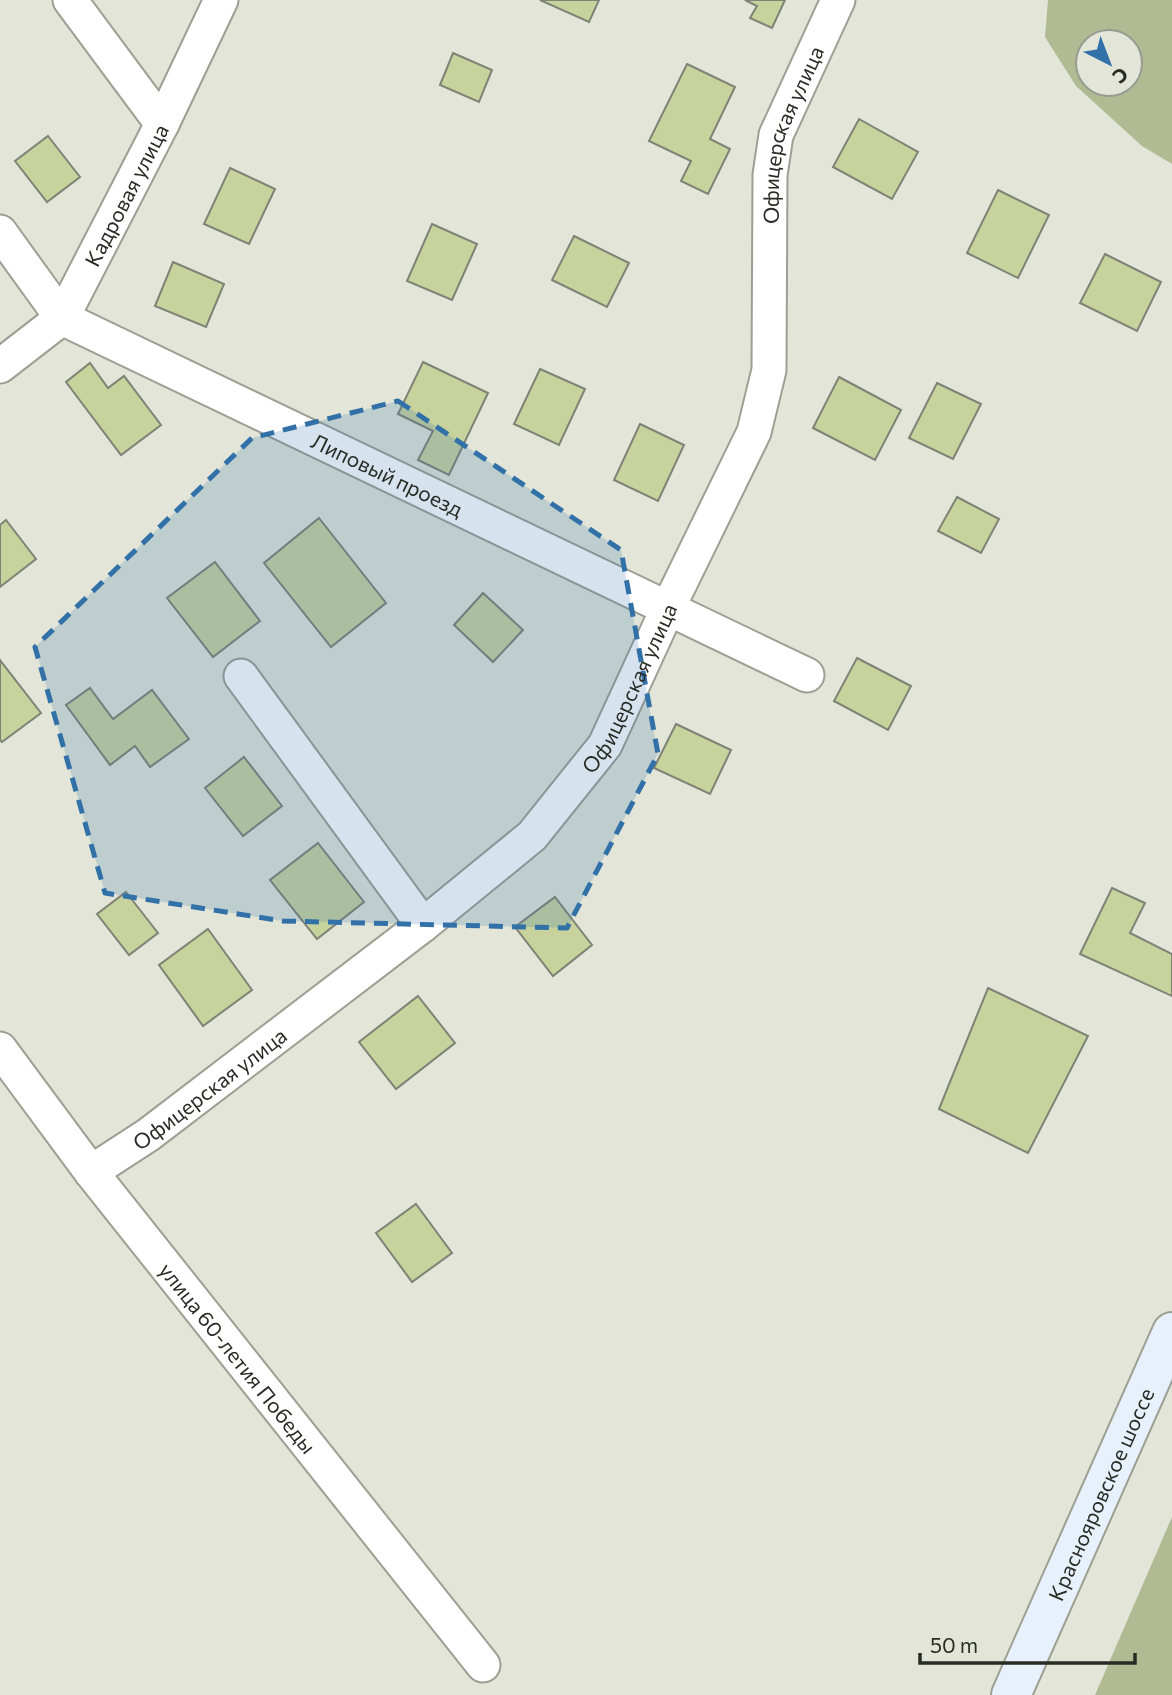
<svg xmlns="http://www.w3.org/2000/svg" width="1172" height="1695" font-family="Commissioner,sans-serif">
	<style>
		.green { fill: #b2ba93; fill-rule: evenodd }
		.building { fill: #c7d29d; stroke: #7f8274; stroke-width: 2 }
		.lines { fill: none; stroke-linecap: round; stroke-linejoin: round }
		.street-casing { stroke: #9c9f91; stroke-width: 37 }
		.secondary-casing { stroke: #9c9f91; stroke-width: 42 }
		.street { stroke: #fff; stroke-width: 33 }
		.secondary { stroke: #e7f1fc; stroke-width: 38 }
		.marked { fill: #3271a8; fill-opacity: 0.2; stroke: #3271a8; stroke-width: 5; stroke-dasharray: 14 9; stroke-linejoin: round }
		.labels { text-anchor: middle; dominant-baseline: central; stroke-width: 7; stroke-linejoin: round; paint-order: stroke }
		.street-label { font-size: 21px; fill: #292b25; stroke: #e2e5d7 }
	</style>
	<rect width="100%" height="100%" fill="#e2e5d7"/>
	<g class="green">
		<path d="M 1048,0 L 1172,0 L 1172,164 L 1142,146 L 1076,86 L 1045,37 ZM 1130,42 L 1130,84 L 1088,84 L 1088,42 Z"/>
		<path d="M 1172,1517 L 1172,1695 L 1095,1695 Z"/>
	</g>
	<g class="building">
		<path d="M 540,0 L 599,0 L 589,22 Z"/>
		<path d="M 745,0 L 785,0 L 772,28 L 750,18 L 757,6 Z"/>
		<path d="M 453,53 L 492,70 L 479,102 L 440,85 Z"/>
		<path d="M 687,64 L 735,87 L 710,139 L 730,149 L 708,194 L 681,181 L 691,161 L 649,141 Z"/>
		<path d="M 859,119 L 918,152 L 892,199 L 833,167 Z"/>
		<path d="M 48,136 L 80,177 L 47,202 L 15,161 Z"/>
		<path d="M 230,168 L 275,189 L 249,244 L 204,224 Z"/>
		<path d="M 998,190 L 1049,215 L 1018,278 L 967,253 Z"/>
		<path d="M 432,224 L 477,244 L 452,300 L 407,281 Z"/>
		<path d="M 574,236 L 629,263 L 607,307 L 552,280 Z"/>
		<path d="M 1105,254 L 1161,282 L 1137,331 L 1080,303 Z"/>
		<path d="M 173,262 L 224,284 L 206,327 L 155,306 Z"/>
		<path d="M 423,362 L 488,393 L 449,475 L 418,460 L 433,431 L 398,414 Z"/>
		<path d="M 90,363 L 108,388 L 124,376 L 161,425 L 121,455 L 66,382 Z"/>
		<path d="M 540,369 L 585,389 L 559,445 L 514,424 Z"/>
		<path d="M 839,377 L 901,410 L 875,460 L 813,428 Z"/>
		<path d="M 937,383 L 981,404 L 953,459 L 909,438 Z"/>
		<path d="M 640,424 L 684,445 L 658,501 L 614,480 Z"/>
		<path d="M 957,497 L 999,519 L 981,553 L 938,531 Z"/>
		<path d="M 319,518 L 386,603 L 331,647 L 264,563 Z"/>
		<path d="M 6,520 L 36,559 L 0,587 L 0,525 Z"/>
		<path d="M 215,562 L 260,621 L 213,657 L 167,598 Z"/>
		<path d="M 483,593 L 523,630 L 493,662 L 454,625 Z"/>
		<path d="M 857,658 L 911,686 L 888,730 L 834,701 Z"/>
		<path d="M 0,660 L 41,713 L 2,742 L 0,740 Z"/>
		<path d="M 90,688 L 113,719 L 152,690 L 189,739 L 150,767 L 135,746 L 110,765 L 66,705 Z"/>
		<path d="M 676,724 L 731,750 L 710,794 L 654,768 Z"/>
		<path d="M 244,757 L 282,806 L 243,836 L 205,788 Z"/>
		<path d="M 318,843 L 364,902 L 317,939 L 270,880 Z"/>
		<path d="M 1112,888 L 1145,903 L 1130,933 L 1172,954 L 1172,996 L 1080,954 Z"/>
		<path d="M 126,892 L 158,933 L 129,955 L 97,914 Z"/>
		<path d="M 555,897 L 592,945 L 553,976 L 515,927 Z"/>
		<path d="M 208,929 L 252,990 L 203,1026 L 159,965 Z"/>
		<path d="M 988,988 L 1088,1036 L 1028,1153 L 939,1109 Z"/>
		<path d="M 418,996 L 455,1043 L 396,1089 L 359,1042 Z"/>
		<path d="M 416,1204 L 452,1253 L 412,1282 L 376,1233 Z"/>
	</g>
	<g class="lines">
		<g class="street-casing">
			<g id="street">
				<path d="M 70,0 L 162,124"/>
				<path id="s1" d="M 0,232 L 62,318 L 807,675"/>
				<path id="s2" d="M 0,366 L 62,318 L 162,124 L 221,0"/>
				<path d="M 241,676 L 423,925"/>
				<path id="s3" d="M 0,1049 L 91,1172 L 483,1665"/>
				<path id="s4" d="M 91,1172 L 148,1135 L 423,925 L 532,836 L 605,745 L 668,608 L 754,432 L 769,370 L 770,175 L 776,135 L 838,0"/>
			</g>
		</g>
		<g class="secondary-casing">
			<g id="secondary">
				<path id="s5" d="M 1011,1695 L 1172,1332"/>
			</g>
		</g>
		<use href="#street" class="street"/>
		<use href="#secondary" class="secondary"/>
	</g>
	<path class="marked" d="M 398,401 L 621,550 L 658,754 L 567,928 L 283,921 L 105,893 L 35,647 L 252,438 Z"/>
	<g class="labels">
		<g class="street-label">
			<text stroke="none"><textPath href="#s4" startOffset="1321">Офицерская улица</textPath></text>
			<text stroke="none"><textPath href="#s2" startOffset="217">Кадровая улица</textPath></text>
			<text stroke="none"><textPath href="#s1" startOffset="467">Липовый проезд</textPath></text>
			<text stroke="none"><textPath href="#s4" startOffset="733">Офицерская улица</textPath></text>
			<text stroke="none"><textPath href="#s4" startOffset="145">Офицерская улица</textPath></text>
			<text stroke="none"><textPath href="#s3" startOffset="390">улица 60-летия Победы</textPath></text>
			<text stroke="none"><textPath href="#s5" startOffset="220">Краснояровское шоссе</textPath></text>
		</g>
	</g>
	<g transform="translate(1109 63) rotate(138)"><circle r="33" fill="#e2e5d7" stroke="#989b90" stroke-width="2"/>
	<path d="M0-5L12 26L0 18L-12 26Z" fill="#3271a8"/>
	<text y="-10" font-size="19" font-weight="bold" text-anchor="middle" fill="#292b25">С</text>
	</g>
	<path d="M920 1653v10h215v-10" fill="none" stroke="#292b25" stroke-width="3.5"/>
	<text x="930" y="1653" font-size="21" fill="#292b25" stroke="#e2e5d7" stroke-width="5" paint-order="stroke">50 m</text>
</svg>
